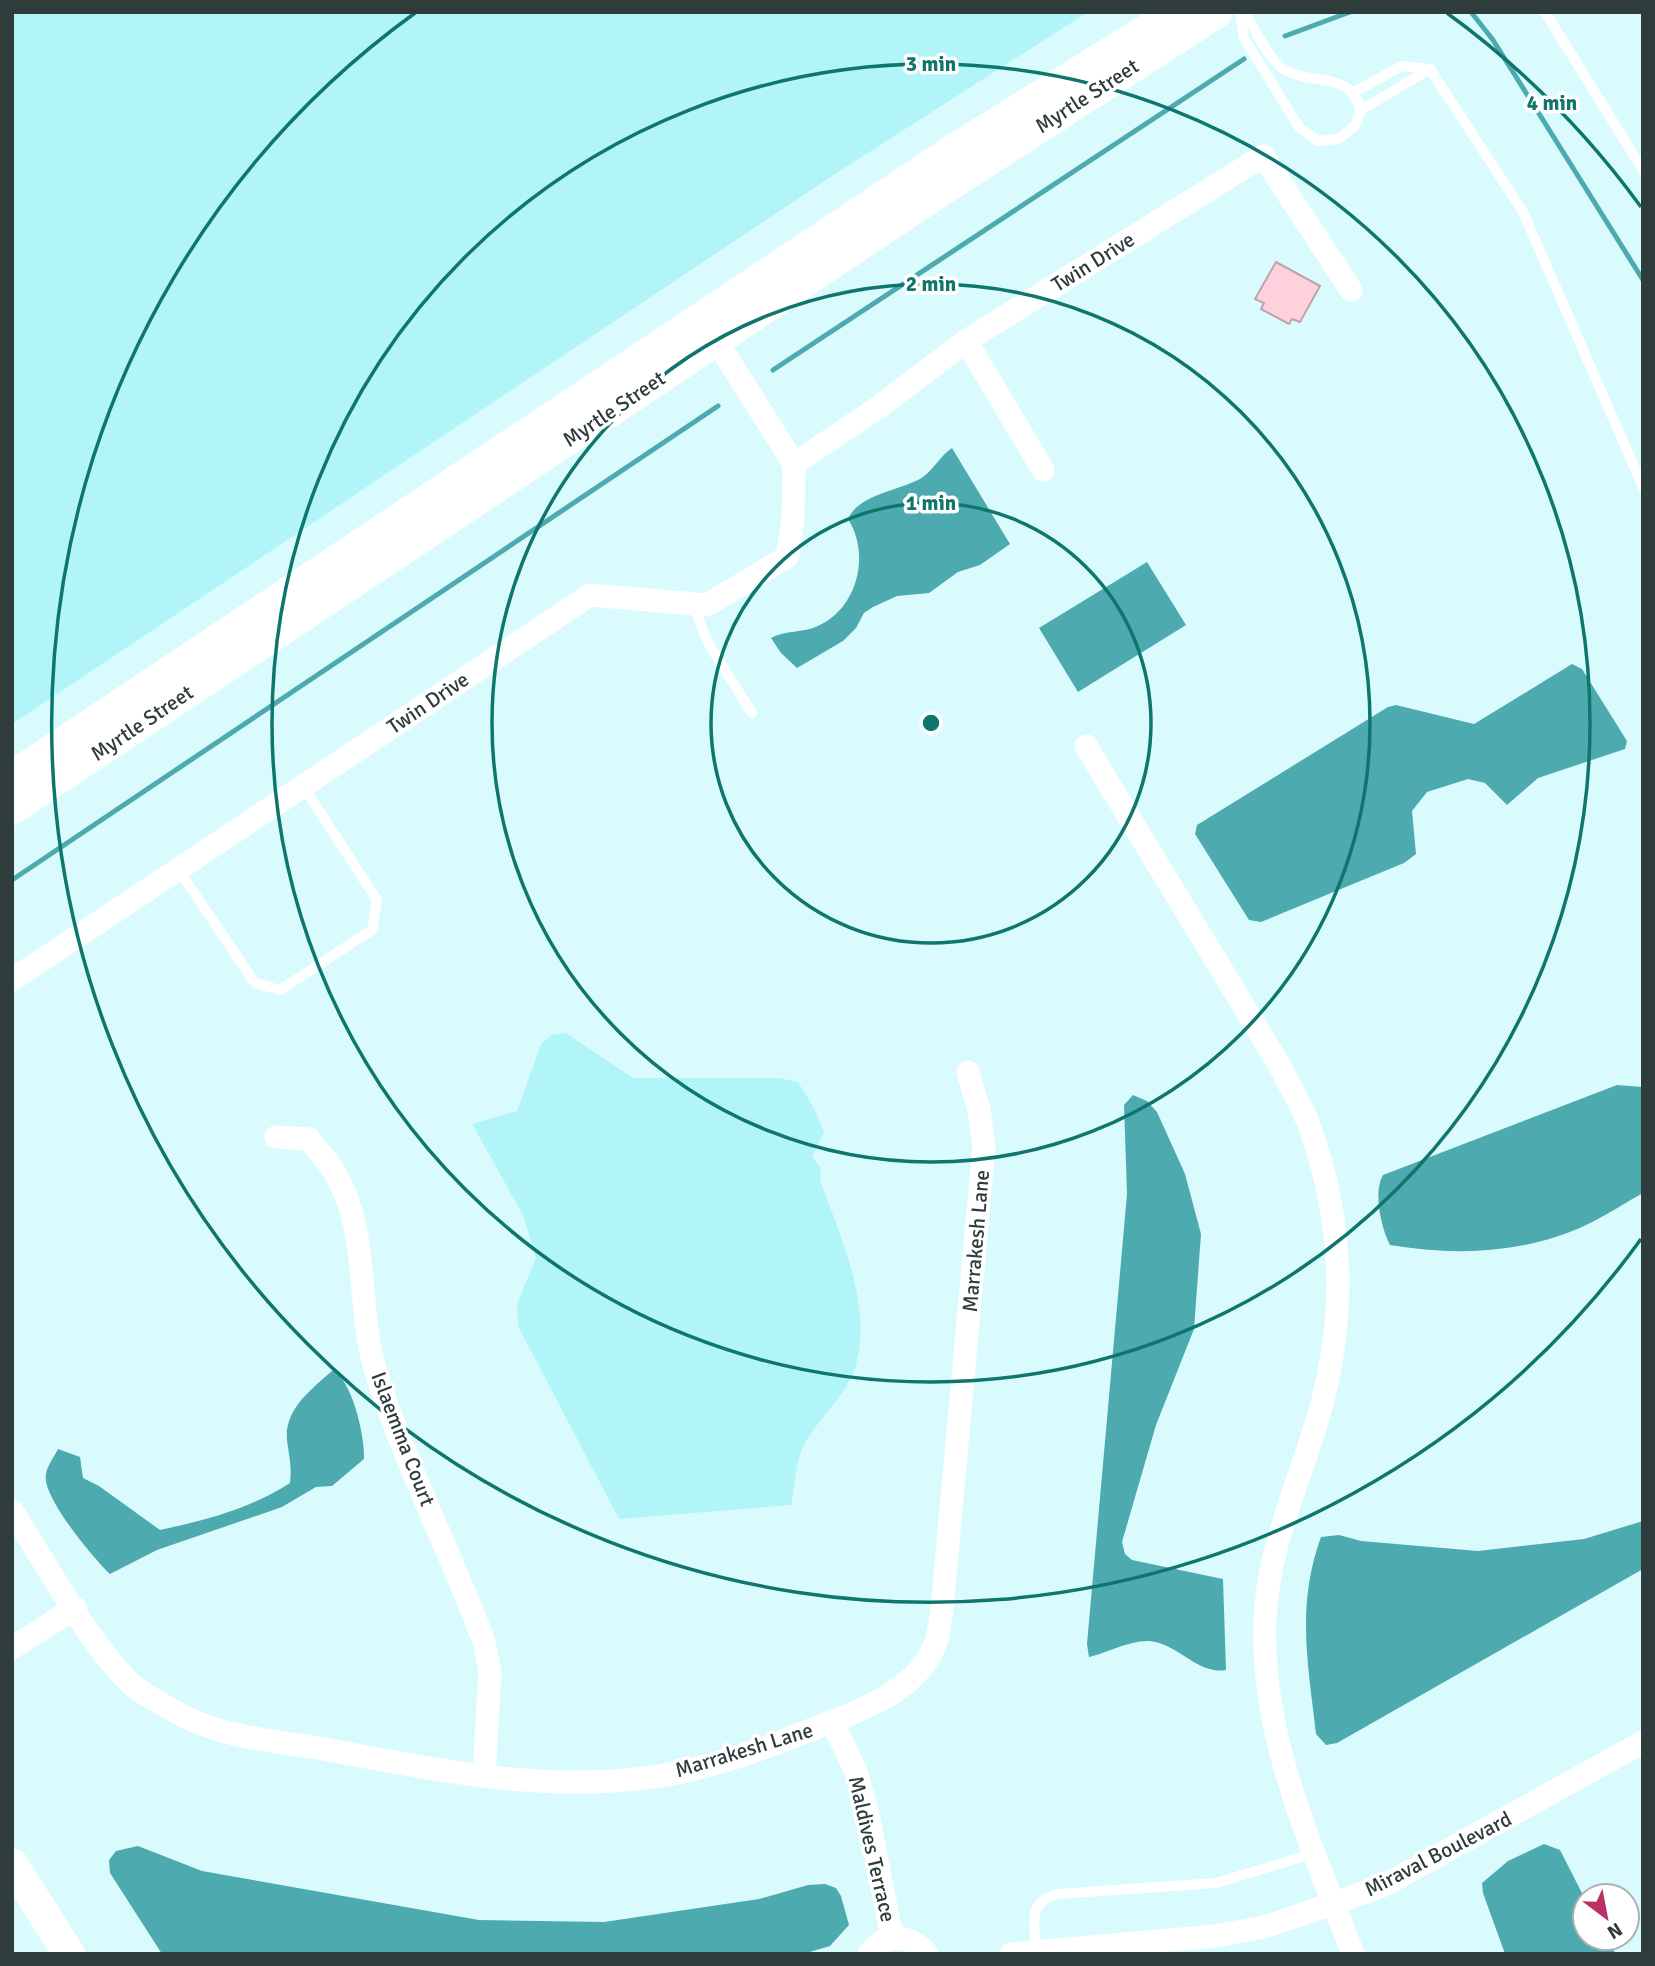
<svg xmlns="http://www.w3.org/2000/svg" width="1655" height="1966" font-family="Signika,sans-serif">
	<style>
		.green { fill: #b1f5f8 }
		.water { fill: #4dabb0 }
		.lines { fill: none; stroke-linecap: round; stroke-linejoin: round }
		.stream { stroke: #4dabb0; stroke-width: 5 }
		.building { fill: #ffd1dd; stroke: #bfa3aa; stroke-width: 2 }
		.lane { stroke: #fff; stroke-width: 10 }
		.street { stroke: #fff; stroke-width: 23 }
		.secondary { stroke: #fff; stroke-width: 32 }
		.ring { fill: none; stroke: #0f766e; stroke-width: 3.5 }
		.labels { text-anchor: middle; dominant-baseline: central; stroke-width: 7; stroke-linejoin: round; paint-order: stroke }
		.street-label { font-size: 21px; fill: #2f3c3c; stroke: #fff }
		.centre { fill: #0f766e; stroke: #fff; stroke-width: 3.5 }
		.ring-label { font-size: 21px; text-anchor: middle; font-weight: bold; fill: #0f766e; stroke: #fff; stroke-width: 7; stroke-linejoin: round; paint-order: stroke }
	</style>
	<rect width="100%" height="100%" fill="#dafbfd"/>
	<g class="green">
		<path d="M 12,12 L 1088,12 L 832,176 L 12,724 Z"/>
		<path d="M 566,1033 L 633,1078 L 779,1078 L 798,1082 L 814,1108 L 824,1132 L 812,1157 L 821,1168 L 820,1180 C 840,1236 871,1301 857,1361 C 849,1396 811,1424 801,1452 C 795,1468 795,1488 791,1505 L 619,1519 L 518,1326 L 517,1304 L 536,1258 L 523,1215 L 472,1124 L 517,1111 L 541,1044 L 551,1035 Z"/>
	</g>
	<g class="water">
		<path d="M 952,448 L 1010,544 L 980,565 L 958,572 L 929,593 L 897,596 L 873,607 L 864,613 L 856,628 L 843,641 L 797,668 L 781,653 L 771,638 C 785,630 803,633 818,626 C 857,609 871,555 848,519 C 859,494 898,491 920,479 C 933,471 940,456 952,448 Z"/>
		<path d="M 1147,562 L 1186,625 L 1078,692 L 1039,628 Z"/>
		<path d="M 1572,664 L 1582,669 L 1627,741 L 1625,749 L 1538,778 L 1507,805 L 1485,783 L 1468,779 L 1427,792 L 1412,811 L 1416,854 L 1404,863 L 1261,922 L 1249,920 L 1195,834 L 1197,825 L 1388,707 L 1396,705 L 1474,724 Z"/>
		<path d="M 1617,1085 L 1643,1087 L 1643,1193 C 1624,1203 1606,1216 1586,1225 C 1525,1254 1455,1256 1390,1245 C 1381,1228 1373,1192 1383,1175 Z"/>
		<path d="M 1133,1095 L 1147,1101 L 1157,1112 L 1185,1174 L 1201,1234 L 1194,1329 L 1156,1425 L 1122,1542 L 1125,1554 L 1132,1560 L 1223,1579 L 1226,1670 C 1197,1675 1178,1643 1149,1641 C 1131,1640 1106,1653 1089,1657 L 1087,1644 L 1127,1194 L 1124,1105 Z"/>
		<path d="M 333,1370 C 353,1382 365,1437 364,1459 L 332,1486 L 316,1487 L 282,1507 L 157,1550 L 110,1574 C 94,1559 41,1496 46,1474 C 47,1466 54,1457 58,1449 L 80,1457 L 83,1478 L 99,1486 L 160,1530 C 207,1520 249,1509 290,1483 C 292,1465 289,1457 287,1440 C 284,1409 312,1389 333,1370 Z"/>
		<path d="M 1643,1521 L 1643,1569 L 1337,1743 L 1326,1745 L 1316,1734 C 1308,1663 1296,1606 1321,1537 L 1339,1535 L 1361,1541 L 1478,1551 L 1584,1539 Z"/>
		<path d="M 1544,1844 L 1560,1850 L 1585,1899 L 1585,1938 L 1606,1938 L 1616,1954 L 1505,1954 L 1483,1893 L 1482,1883 L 1508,1861 Z"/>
		<path d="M 138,1846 L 202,1871 L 479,1920 L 604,1922 L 759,1899 L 808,1885 L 825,1884 L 836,1888 L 841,1896 L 849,1925 L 830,1946 L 803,1954 L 162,1954 L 110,1873 L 109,1860 L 116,1851 Z"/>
	</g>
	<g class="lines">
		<g class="stream">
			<path d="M 1471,12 L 1493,40 L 1643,280"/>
			<path d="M 1285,36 L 1350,12"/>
			<path d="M 773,370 L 1244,59"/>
			<path d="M 12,880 L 718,406"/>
		</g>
	</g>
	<path class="building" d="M 1276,262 L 1320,286 L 1300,322 L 1292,319 L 1289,324 L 1261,309 L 1264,303 L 1255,299 Z"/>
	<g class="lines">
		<g class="lane">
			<path d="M 1240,12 L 1244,38 L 1268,77 L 1299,127 L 1318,141 L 1338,139 L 1355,126 L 1361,110 L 1430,69"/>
			<path d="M 1245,12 C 1253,27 1271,63 1285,70 C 1313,86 1350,70 1361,110"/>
			<path d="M 1545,12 L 1643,170"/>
			<path d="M 1430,69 L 1523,212 L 1643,487"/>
			<path d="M 1352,93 L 1402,66 L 1430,69"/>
			<path d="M 693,604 L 708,643 L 752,713"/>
			<path d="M 178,869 L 255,983 L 280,990 L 372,930 L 377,900 L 303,786"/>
			<path d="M 1036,1950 C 1035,1922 1026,1903 1058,1894 L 1216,1883 L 1315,1853"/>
		</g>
		<g class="street">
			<path d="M 709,329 L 794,464"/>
			<path d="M 966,341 L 1043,470"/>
			<path d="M 1086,746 L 1281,1068 C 1290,1087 1302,1106 1309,1125 C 1346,1228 1347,1327 1314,1431 C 1294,1494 1268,1552 1265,1619 C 1260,1738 1312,1845 1353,1954"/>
			<path d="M 12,980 L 590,595 L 707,605 L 787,557 L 793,519 L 794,464 L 879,407 L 966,341 L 1263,156 L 1351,290"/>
			<path d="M 276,1137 L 309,1139 C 317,1150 328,1161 335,1173 C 369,1230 357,1303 374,1365 C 402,1460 450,1549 484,1642 L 490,1671 L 484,1775"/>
			<path d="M 12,1511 C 46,1563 85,1637 127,1680 C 139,1693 159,1702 174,1711 C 219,1738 278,1741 329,1750 C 442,1771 566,1797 681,1772 C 728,1762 773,1745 818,1727 C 859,1711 920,1690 936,1642 C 939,1632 940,1620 942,1609 L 984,1146 L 979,1110 L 968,1072"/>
			<path d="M 12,1648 L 75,1608"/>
			<path d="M 832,1721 L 857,1774 L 868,1815 L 892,1938"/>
			<path d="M 869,1954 C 885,1932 910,1934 927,1954"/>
			<path d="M 1011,1954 L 1215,1936 L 1264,1927 L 1312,1911 L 1385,1885 L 1643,1742"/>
		</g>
		<g class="secondary">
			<path d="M 12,777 L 957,148 L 1176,12"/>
			<path d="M 12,809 L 954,182 L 1217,12"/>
			<path d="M 12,1864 L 69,1954"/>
		</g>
	</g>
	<g class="ring">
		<circle cx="931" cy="723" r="220"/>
		<circle cx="931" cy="723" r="439"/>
		<circle cx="931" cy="723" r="659"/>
		<path d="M1641 1239A878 878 0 1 1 415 13M1447 13A878 878 0 0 1 1641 207"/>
	</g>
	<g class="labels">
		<g class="street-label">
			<text transform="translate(1087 96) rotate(-33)">Myrtle Street</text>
			<text transform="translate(1093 262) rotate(-32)">Twin Drive</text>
			<text transform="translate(614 409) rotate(-34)">Myrtle Street</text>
			<text transform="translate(428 703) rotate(-34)">Twin Drive</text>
			<text transform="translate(142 723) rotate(-34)">Myrtle Street</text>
			<text transform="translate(976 1241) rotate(-85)">Marrakesh Lane</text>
			<text transform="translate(403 1439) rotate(69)">Islaemma Court</text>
			<text transform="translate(744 1750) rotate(-17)">Marrakesh Lane</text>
			<text transform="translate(872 1849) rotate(77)">Maldives Terrace</text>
			<text transform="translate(1438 1854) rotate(-27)">Miraval Boulevard</text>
		</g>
	</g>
	<circle cx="931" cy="723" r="10" class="centre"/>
	<g class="ring-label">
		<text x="931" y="71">3 min</text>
		<text x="1552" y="110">4 min</text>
		<text x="931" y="291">2 min</text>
		<text x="931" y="510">1 min</text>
	</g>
	<rect width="1655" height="1966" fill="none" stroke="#2f3c3c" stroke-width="28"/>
	<g transform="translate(1606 1917) rotate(148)"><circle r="33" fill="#ffffff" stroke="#acb1b1" stroke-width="2"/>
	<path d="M0-5L12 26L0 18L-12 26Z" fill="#bb2f67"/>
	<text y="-10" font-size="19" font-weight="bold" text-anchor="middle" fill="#2f3c3c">N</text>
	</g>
</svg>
